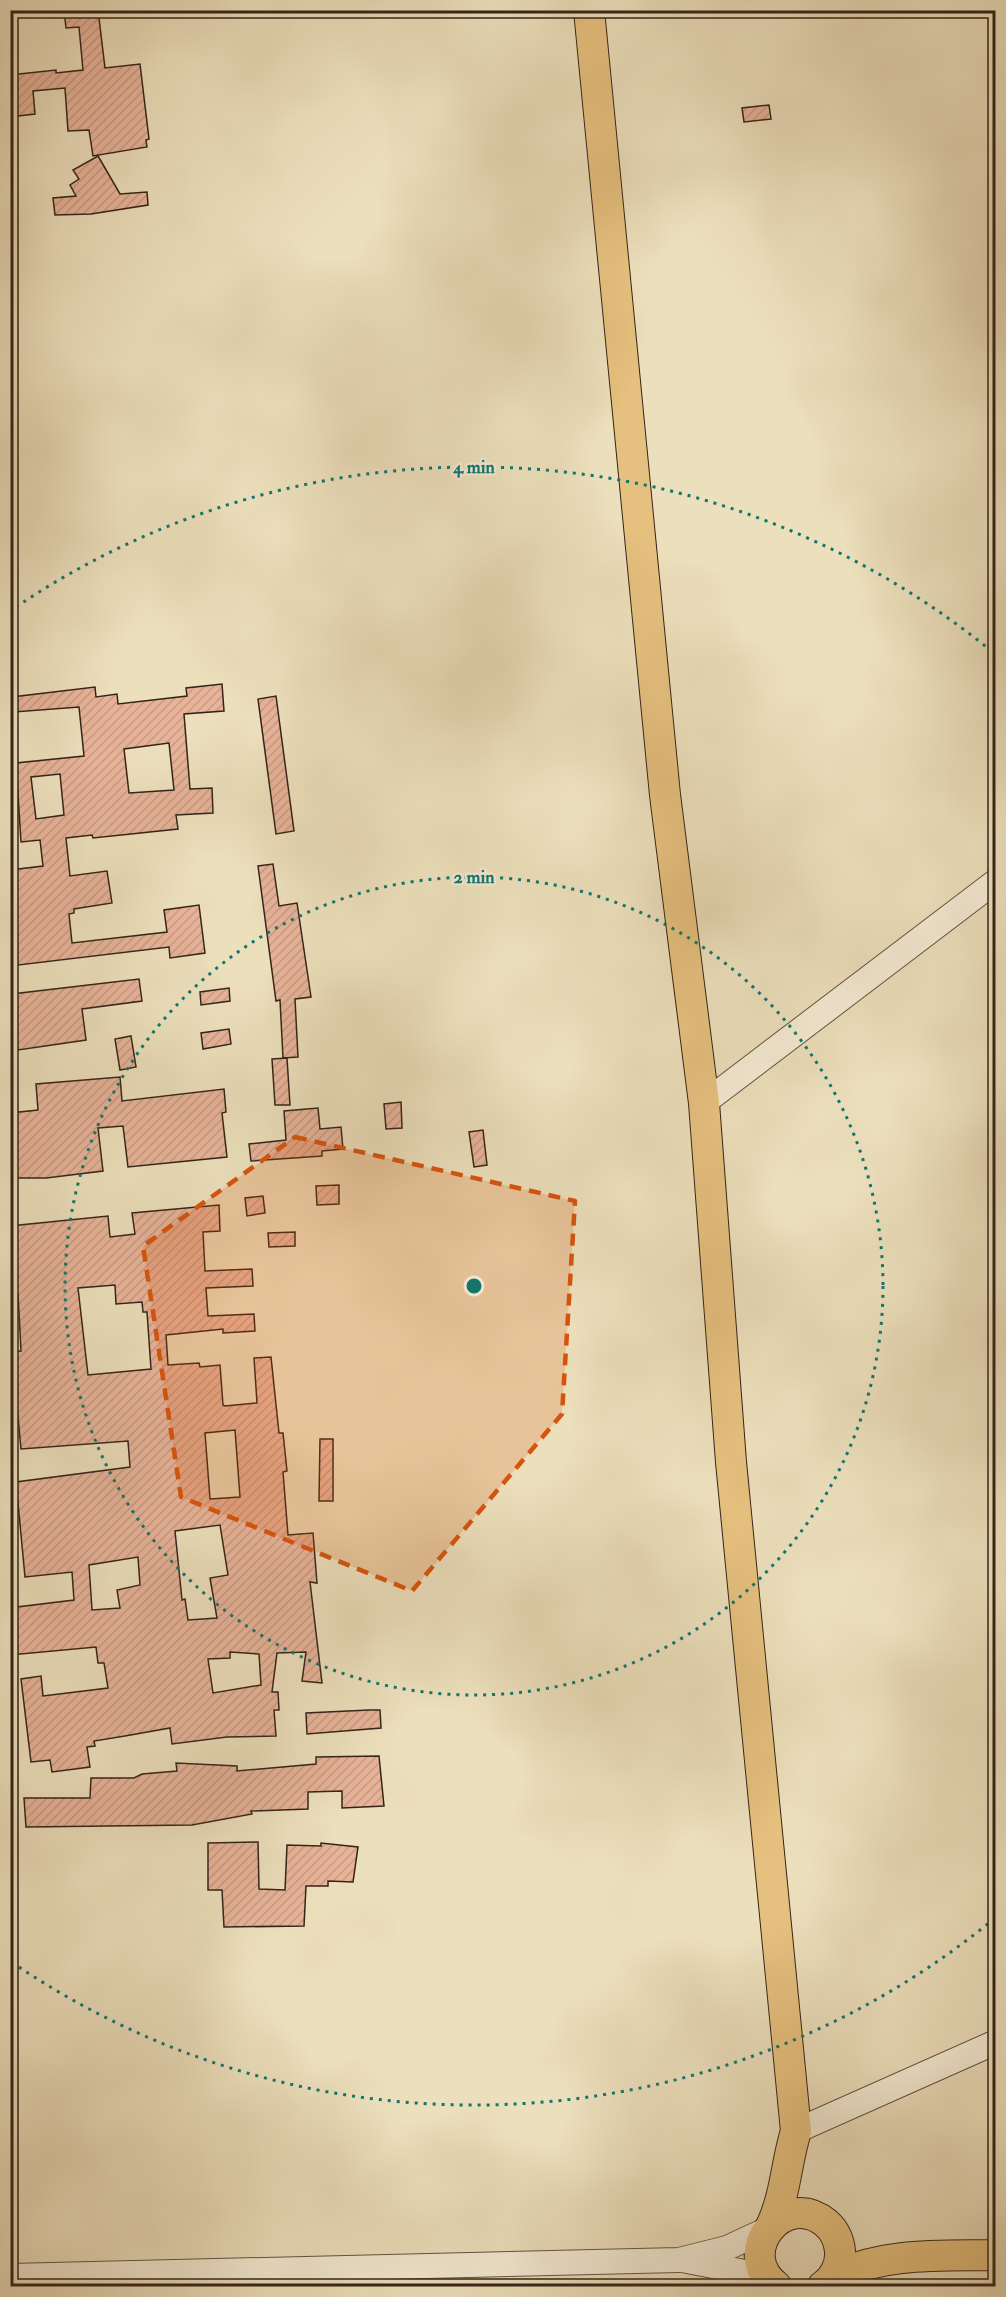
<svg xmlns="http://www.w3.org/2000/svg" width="1006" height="2297" font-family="'IM FELL Double Pica',serif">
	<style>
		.building { fill: url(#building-hatch); stroke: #332417; stroke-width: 1.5; fill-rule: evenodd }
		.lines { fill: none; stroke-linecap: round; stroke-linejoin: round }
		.minor-casing { stroke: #615340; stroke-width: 26 }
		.major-casing { stroke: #332417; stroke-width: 32 }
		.minor { stroke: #f3ead3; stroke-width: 24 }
		.major { stroke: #e6c07e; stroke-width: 30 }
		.marked { fill: #d6540d; fill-opacity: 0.2; stroke: #d6540d; stroke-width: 4.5; stroke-dasharray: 12 8; stroke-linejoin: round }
		.ring { fill: none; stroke: #0f766e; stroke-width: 3; stroke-dasharray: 3 6 }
		.centre { fill: #0f766e; stroke: #f3ead3; stroke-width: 3 }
		.ring-label { font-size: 18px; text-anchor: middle; font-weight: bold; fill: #0f766e; stroke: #f3ead3; stroke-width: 4.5; stroke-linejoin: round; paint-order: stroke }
	</style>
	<defs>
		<pattern id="building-hatch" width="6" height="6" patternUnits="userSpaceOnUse" patternTransform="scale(1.5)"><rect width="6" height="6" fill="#e8b399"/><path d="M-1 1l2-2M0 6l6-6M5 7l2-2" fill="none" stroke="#c79a83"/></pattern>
	</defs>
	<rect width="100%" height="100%" fill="#ecdfbc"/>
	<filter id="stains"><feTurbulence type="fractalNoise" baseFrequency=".00333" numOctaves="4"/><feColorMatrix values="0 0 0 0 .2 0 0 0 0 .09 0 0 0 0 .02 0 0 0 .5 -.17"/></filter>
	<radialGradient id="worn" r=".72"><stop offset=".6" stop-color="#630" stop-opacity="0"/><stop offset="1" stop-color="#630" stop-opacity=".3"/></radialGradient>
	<g class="building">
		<path d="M 64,10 L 98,10 L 105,68 L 140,64 L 149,139 L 146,140 L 147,147 L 93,156 L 89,130 L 68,131 L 65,88 L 33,91 L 35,114 L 10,117 L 10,75 L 56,70 L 56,73 L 83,70 L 79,27 L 66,28 Z"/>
		<path d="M 769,105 L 771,119 L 744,122 L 742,108 Z"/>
		<path d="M 98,156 L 120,194 L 147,192 L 148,205 L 91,214 L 55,215 L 53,198 L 76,196 L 70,185 L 79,179 L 73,170 Z"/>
		<path d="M 222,684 L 224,711 L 184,714 L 190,789 L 212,788 L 213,813 L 176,815 L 178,829 L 93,838 L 92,835 L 66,838 L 70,876 L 107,871 L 112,903 L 74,909 L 74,913 L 69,914 L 72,943 L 167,932 L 164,910 L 199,905 L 205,953 L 170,958 L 169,947 L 10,966 L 10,870 L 43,866 L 40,840 L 21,842 L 16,763 L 84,756 L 79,707 L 14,712 L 12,697 L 95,687 L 96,697 L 117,694 L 118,704 L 187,696 L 186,688 ZM 169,743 L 174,790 L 129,793 L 124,749 ZM 60,774 L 64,815 L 36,819 L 31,777 Z"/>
		<path d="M 276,696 L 294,831 L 276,834 L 258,699 Z"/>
		<path d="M 273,864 L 279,906 L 297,903 L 311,997 L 295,999 L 298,1057 L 283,1058 L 280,1000 L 276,1001 L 258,866 Z"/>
		<path d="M 139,979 L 142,1001 L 82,1009 L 86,1040 L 18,1050 L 12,994 Z"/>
		<path d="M 229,988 L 230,1001 L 201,1005 L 200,992 Z"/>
		<path d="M 229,1029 L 231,1044 L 203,1049 L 201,1033 Z"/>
		<path d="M 131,1036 L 136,1067 L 120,1070 L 115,1039 Z"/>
		<path d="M 287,1058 L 290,1105 L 275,1105 L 272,1059 Z"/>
		<path d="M 120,1077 L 122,1101 L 224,1089 L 226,1112 L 222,1113 L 227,1157 L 128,1167 L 123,1126 L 98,1128 L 103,1171 L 46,1178 L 10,1178 L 10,1113 L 38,1110 L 36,1084 Z"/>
		<path d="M 401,1102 L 402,1128 L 386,1129 L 384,1104 Z"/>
		<path d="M 318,1108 L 320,1129 L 341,1127 L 343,1149 L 322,1151 L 322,1156 L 251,1161 L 249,1144 L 286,1140 L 284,1111 Z"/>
		<path d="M 483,1130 L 487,1165 L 474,1167 L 469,1132 Z"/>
		<path d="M 339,1185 L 339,1204 L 317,1205 L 316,1186 Z"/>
		<path d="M 263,1196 L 265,1213 L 247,1216 L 245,1198 Z"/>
		<path d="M 219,1205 L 220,1231 L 203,1232 L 205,1271 L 252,1269 L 253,1286 L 206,1288 L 208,1316 L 254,1314 L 255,1331 L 223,1333 L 223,1329 L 166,1335 L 168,1365 L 199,1363 L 200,1367 L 220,1365 L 223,1405 L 225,1406 L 257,1403 L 254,1358 L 271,1357 L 279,1433 L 283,1433 L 287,1471 L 283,1472 L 288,1535 L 313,1533 L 317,1583 L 310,1582 L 322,1683 L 302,1681 L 306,1652 L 277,1653 L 272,1692 L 278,1692 L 279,1710 L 274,1710 L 276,1736 L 227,1737 L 172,1744 L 170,1728 L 125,1736 L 94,1741 L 95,1746 L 87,1747 L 90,1767 L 52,1772 L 50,1760 L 31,1762 L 21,1679 L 41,1676 L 43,1696 L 108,1688 L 104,1663 L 98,1663 L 96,1647 L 10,1655 L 10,1610 L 17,1610 L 17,1607 L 74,1600 L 72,1572 L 25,1577 L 16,1482 L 130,1467 L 128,1441 L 21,1449 L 12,1352 L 21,1351 L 18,1294 L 10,1294 L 10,1226 L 108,1216 L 110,1237 L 135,1234 L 132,1213 ZM 115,1285 L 116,1304 L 142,1302 L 143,1312 L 147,1312 L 151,1369 L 88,1375 L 78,1288 ZM 235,1430 L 240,1497 L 210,1499 L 205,1433 ZM 220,1525 L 228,1575 L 210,1578 L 217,1618 L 188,1620 L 185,1599 L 182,1600 L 175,1531 ZM 138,1557 L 140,1585 L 117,1590 L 120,1608 L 92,1610 L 89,1565 ZM 230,1652 L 259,1654 L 261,1685 L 213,1693 L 208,1659 L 230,1658 Z"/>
		<path d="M 295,1232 L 295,1246 L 269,1247 L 268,1233 Z"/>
		<path d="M 320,1439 L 333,1439 L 333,1501 L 319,1501 Z"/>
		<path d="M 369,1710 L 380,1710 L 381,1728 L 307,1734 L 306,1713 Z"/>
		<path d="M 379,1756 L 384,1806 L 342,1808 L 342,1791 L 308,1792 L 308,1809 L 251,1811 L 252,1814 L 192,1825 L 26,1827 L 24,1798 L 90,1798 L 91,1778 L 134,1778 L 142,1774 L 177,1771 L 176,1763 L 237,1766 L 237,1771 L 316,1764 L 316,1757 Z"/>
		<path d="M 258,1842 L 259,1889 L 285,1890 L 287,1845 L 321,1846 L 321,1843 L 358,1847 L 353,1882 L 328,1881 L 328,1886 L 306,1886 L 304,1926 L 224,1927 L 222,1890 L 208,1890 L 208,1843 Z"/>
	</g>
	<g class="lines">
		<g class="minor-casing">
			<g id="minor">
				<path d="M 704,1103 L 996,881"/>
				<path d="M 796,2131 L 996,2042"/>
				<path d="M 687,2261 L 765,2276"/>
				<path d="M 10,2276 L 679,2260 L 727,2248 L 768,2229"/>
			</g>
		</g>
		<g class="major-casing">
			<g id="major">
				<path d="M 589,10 L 665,795 L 704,1103 L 731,1462 L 796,2131 C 786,2163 786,2193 772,2224"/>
				<path d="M 834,2276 C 886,2252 940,2256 996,2255"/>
				<path d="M 776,2286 C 733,2253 784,2188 826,2223 C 834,2230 839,2240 840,2251 C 841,2265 834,2279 823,2286"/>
			</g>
		</g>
		<use href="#minor" class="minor"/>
		<use href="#major" class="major"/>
	</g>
	<path class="marked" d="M 295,1137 L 575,1201 L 562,1414 L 412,1591 L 181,1497 L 143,1246 Z"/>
	<g class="ring">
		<circle cx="474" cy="1286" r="409"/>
		<path d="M995 1918A819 819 0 0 1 16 1965M16 607A819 819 0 0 1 995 654"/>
	</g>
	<circle cx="474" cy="1286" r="9" class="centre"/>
	<g class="ring-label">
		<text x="474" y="473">4 min</text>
		<text x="474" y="883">2 min</text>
	</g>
	<rect width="1006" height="2297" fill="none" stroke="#ecdfbc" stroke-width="36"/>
	<rect x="12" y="12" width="982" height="2273" fill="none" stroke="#332417" stroke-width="3"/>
	<rect x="18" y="18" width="970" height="2261" fill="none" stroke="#332417" stroke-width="1.5"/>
	<rect width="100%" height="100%" filter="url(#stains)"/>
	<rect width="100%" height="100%" fill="url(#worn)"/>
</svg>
